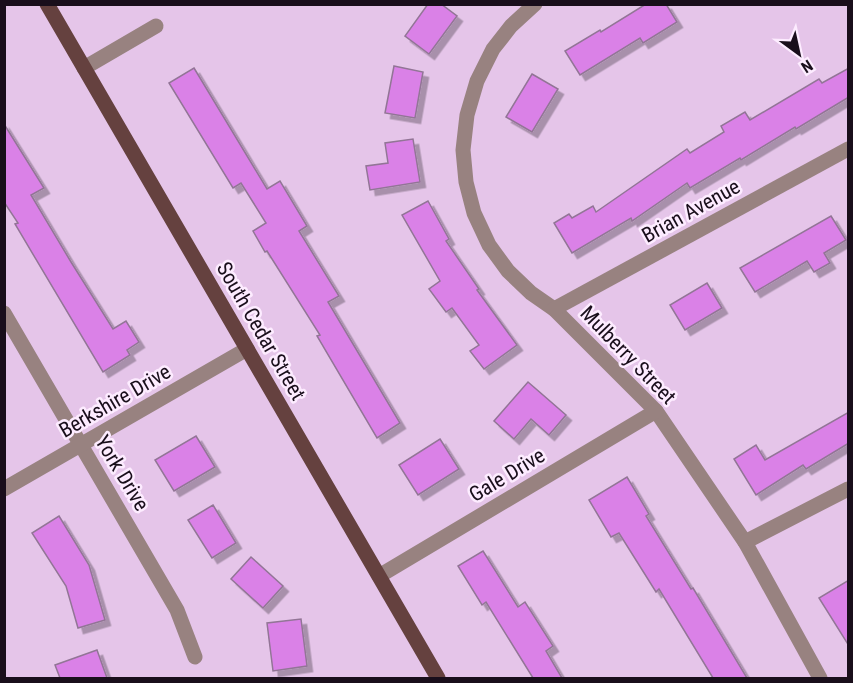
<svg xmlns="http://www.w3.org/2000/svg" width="853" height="683" font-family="'Roboto Condensed',sans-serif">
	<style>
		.building { fill: #da81e7; stroke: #927596; stroke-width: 1.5; filter: url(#shadow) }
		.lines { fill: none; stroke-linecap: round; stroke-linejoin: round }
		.minor { stroke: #988280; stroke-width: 15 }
		.major { stroke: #65413f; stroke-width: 15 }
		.labels { text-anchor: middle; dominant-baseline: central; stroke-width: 5; stroke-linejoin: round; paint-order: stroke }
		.street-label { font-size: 21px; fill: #190e1b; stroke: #fdecff }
	</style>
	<defs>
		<filter id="shadow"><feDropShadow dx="5.5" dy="5.5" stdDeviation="0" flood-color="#0004"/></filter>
	</defs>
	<rect width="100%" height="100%" fill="#e5c5e9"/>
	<g class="building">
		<path d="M 428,4 L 441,4 L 457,16 L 429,54 L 405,36 Z"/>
		<path d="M 646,4 L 666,4 L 677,22 L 643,43 L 640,38 L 580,75 L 565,51 L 600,30 L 601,32 Z"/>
		<path d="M 394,66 L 423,72 L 415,118 L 385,113 Z"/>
		<path d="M 194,68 L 267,189 L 280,181 L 307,226 L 299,231 L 339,296 L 328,302 L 400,423 L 377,438 L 317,336 L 320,335 L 267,251 L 265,252 L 253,231 L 266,223 L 241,183 L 233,188 L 169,83 Z"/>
		<path d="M 849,68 L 849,97 L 796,129 L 795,127 L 741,160 L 740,158 L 690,188 L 687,183 L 632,221 L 631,218 L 572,253 L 554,223 L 569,214 L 572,218 L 593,206 L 596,212 L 687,149 L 690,153 L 724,132 L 721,126 L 745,112 L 750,120 L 819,79 L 822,83 Z"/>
		<path d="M 532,74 L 558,89 L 532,132 L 506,117 Z"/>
		<path d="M 4,124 L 44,188 L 31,195 L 71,262 L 113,329 L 126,321 L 139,342 L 127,350 L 130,355 L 103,372 L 15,224 L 18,223 L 4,202 Z"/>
		<path d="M 413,139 L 420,182 L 370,190 L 366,166 L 388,163 L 385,143 Z"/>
		<path d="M 428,201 L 449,239 L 446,241 L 479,289 L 477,290 L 517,345 L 484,369 L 470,351 L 479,345 L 452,308 L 446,312 L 429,289 L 440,281 L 402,215 Z"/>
		<path d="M 831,216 L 846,240 L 824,253 L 830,263 L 814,272 L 807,261 L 755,292 L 740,268 Z"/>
		<path d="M 707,283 L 722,308 L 685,330 L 670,305 Z"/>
		<path d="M 528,382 L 566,415 L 549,435 L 531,419 L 514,439 L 494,421 Z"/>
		<path d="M 849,412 L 849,443 L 806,469 L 803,465 L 756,495 L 734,459 L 756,445 L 765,460 Z"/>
		<path d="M 196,436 L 215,467 L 174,491 L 155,460 Z"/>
		<path d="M 440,439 L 459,469 L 418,495 L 399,465 Z"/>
		<path d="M 627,477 L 649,514 L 646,516 L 691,589 L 693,588 L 747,678 L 713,678 L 659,589 L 656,592 L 619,533 L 611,537 L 589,500 Z"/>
		<path d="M 213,505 L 236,543 L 212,558 L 188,520 Z"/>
		<path d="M 59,516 L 89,565 L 105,620 L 78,628 L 66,586 L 32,533 Z"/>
		<path d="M 483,551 L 518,607 L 525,602 L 553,646 L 546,651 L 562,678 L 533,678 L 486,602 L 482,605 L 458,566 Z"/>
		<path d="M 251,557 L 283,586 L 263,608 L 231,579 Z"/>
		<path d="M 849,580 L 849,646 L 819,598 Z"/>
		<path d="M 301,619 L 307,666 L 273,671 L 267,623 Z"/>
		<path d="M 97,650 L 107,678 L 60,678 L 55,665 Z"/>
	</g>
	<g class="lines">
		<g class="minor">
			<path d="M 535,4 L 511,26 L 493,49 L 477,81 L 467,115 L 463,150 L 466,182 L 474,213 L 489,245 L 508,271 L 531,293 L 554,309 L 656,411 L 745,542 L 820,678"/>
			<path d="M 84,68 L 156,26"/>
			<path d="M 554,309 L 848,149"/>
			<path d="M 4,313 L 177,610 L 195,657"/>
			<path d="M 4,489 L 247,349"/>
			<path d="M 745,542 L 848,489"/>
			<path d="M 379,576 L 656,411"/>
		</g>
		<path class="major" d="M 47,4 L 438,678"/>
	</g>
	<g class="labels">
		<g class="street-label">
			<text transform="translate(691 211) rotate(-29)">Brian Avenue</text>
			<text transform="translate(261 331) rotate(60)">South Cedar Street</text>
			<text transform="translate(628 355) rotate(46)">Mulberry Street</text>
			<text transform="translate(115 401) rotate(-30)">Berkshire Drive</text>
			<text transform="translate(122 473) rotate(59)">York Drive</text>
			<text transform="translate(507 475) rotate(-31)">Gale Drive</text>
		</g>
	</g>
	<rect width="853" height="683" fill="none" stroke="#190e1b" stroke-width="12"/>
	<g transform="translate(799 54) rotate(147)" stroke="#fdecff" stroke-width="4.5" paint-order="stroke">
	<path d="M0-4.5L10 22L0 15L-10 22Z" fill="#190e1b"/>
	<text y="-9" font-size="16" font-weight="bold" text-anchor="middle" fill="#190e1b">N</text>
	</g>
</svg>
